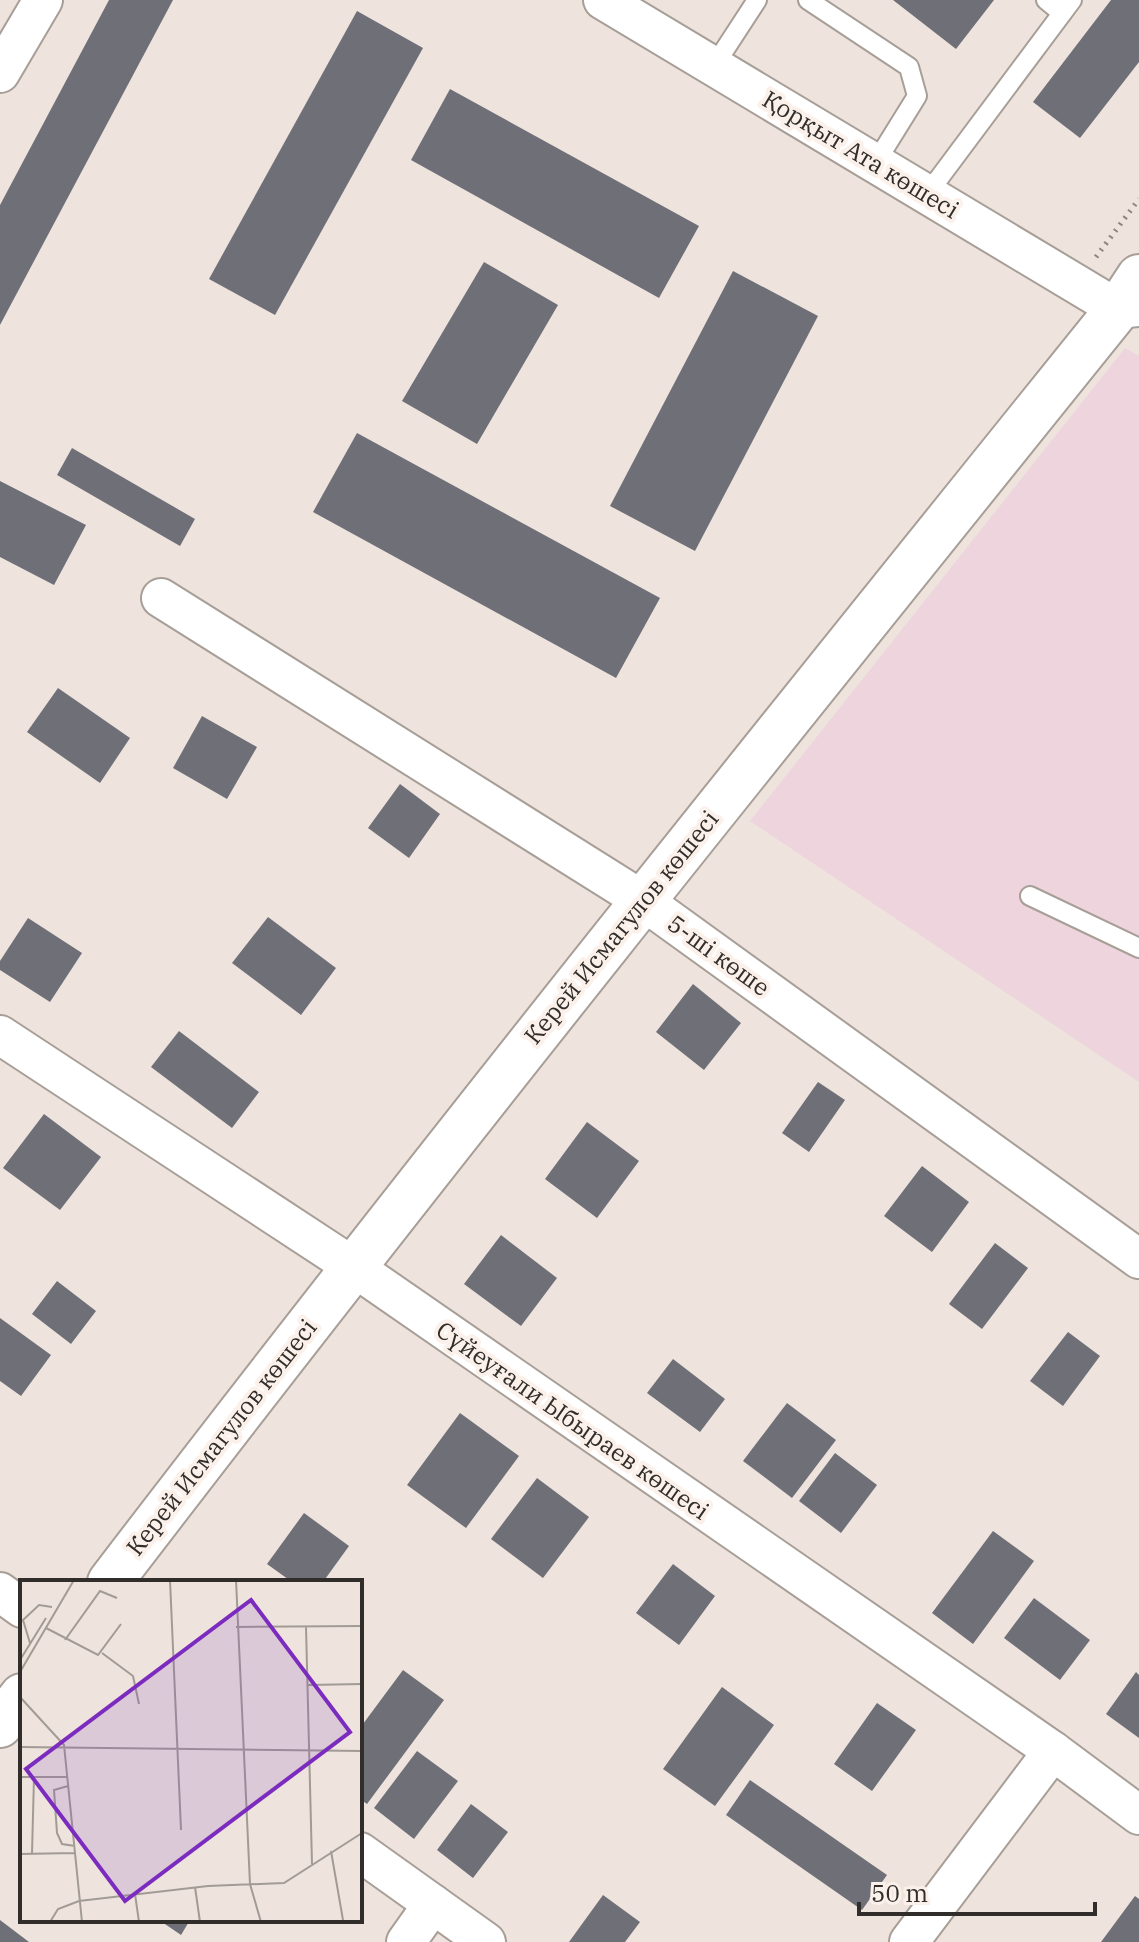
<svg xmlns="http://www.w3.org/2000/svg" width="1139" height="1942" font-family="'IBM Plex Serif',serif">
	<style>
		.commercial { fill: #edd4dd }
		.building { fill: #6f6f78 }
		.lines { fill: none; stroke-linecap: round; stroke-linejoin: round }
		.service-casing { stroke: #a79e97; stroke-width: 22 }
		.minor-casing { stroke: #a79e97; stroke-width: 42 }
		.tertiary-casing { stroke: #a79e97; stroke-width: 48 }
		.path { stroke: #8d8681; stroke-width: 5; stroke-dasharray: 2 6; stroke-linecap: butt }
		.service { stroke: #fff; stroke-width: 18 }
		.minor { stroke: #fff; stroke-width: 38 }
		.tertiary { stroke: #fff; stroke-width: 44 }
		.labels { text-anchor: middle; dominant-baseline: central; stroke-width: 8; stroke-linejoin: round; paint-order: stroke }
		.street-label { font-size: 24px; fill: #302d2a; stroke: #fbf1ea }
		.inset-road { fill: none; stroke: #a29b95; stroke-width: 2 }
		.view { fill: #7b2cbf; fill-opacity: 0.15; stroke: #7b2cbf; stroke-width: 4 }
		.inset-edge { fill: none; stroke: #302d2a; stroke-width: 4 }
	</style>
	<rect width="100%" height="100%" fill="#eee4dd"/>
	<path class="commercial" d="M 1125,348 L 1139,356 L 1139,1082 L 750,821 Z"/>
	<g class="building">
		<path d="M 109,0 L 173,0 L 0,325 L 0,205 Z"/>
		<path d="M 893,0 L 994,0 L 956,49 Z"/>
		<path d="M 1111,0 L 1139,0 L 1139,62 L 1080,138 L 1033,102 Z"/>
		<path d="M 357,11 L 423,48 L 275,315 L 209,279 Z"/>
		<path d="M 450,89 L 699,226 L 659,298 L 411,160 Z"/>
		<path d="M 484,262 L 558,305 L 477,444 L 402,401 Z"/>
		<path d="M 733,271 L 818,316 L 695,551 L 610,506 Z"/>
		<path d="M 357,433 L 660,598 L 616,678 L 313,512 Z"/>
		<path d="M 72,448 L 195,519 L 180,546 L 57,475 Z"/>
		<path d="M 0,481 L 86,525 L 54,585 L 0,557 Z"/>
		<path d="M 58,688 L 130,738 L 100,783 L 27,732 Z"/>
		<path d="M 202,716 L 257,747 L 227,799 L 173,768 Z"/>
		<path d="M 400,784 L 440,814 L 409,858 L 368,828 Z"/>
		<path d="M 268,917 L 336,968 L 301,1015 L 232,963 Z"/>
		<path d="M 28,918 L 82,953 L 50,1002 L 0,970 L 0,961 Z"/>
		<path d="M 693,984 L 741,1023 L 704,1070 L 656,1032 Z"/>
		<path d="M 179,1031 L 259,1092 L 232,1128 L 151,1067 Z"/>
		<path d="M 818,1082 L 845,1100 L 809,1152 L 782,1133 Z"/>
		<path d="M 44,1114 L 101,1157 L 60,1210 L 3,1168 Z"/>
		<path d="M 587,1122 L 639,1161 L 597,1218 L 545,1179 Z"/>
		<path d="M 922,1166 L 969,1202 L 932,1252 L 884,1216 Z"/>
		<path d="M 501,1235 L 557,1278 L 521,1326 L 464,1284 Z"/>
		<path d="M 995,1243 L 1028,1268 L 982,1329 L 949,1304 Z"/>
		<path d="M 57,1281 L 96,1311 L 71,1344 L 32,1314 Z"/>
		<path d="M 0,1318 L 51,1355 L 21,1396 L 0,1381 Z"/>
		<path d="M 1068,1332 L 1100,1356 L 1063,1406 L 1030,1381 Z"/>
		<path d="M 673,1359 L 725,1399 L 700,1432 L 647,1393 Z"/>
		<path d="M 787,1403 L 836,1440 L 792,1498 L 743,1461 Z"/>
		<path d="M 460,1413 L 519,1456 L 466,1528 L 407,1485 Z"/>
		<path d="M 835,1453 L 877,1485 L 841,1533 L 799,1501 Z"/>
		<path d="M 537,1478 L 589,1517 L 543,1578 L 491,1539 Z"/>
		<path d="M 304,1513 L 349,1546 L 323,1582 L 292,1582 L 267,1564 Z"/>
		<path d="M 993,1531 L 1034,1561 L 973,1644 L 932,1613 Z"/>
		<path d="M 673,1564 L 715,1596 L 679,1645 L 636,1613 Z"/>
		<path d="M 1034,1598 L 1090,1640 L 1060,1680 L 1004,1638 Z"/>
		<path d="M 403,1670 L 444,1700 L 367,1804 L 360,1799 L 360,1728 Z"/>
		<path d="M 1136,1672 L 1139,1675 L 1139,1738 L 1106,1714 Z"/>
		<path d="M 722,1687 L 774,1725 L 715,1806 L 663,1769 Z"/>
		<path d="M 877,1703 L 916,1730 L 872,1791 L 834,1764 Z"/>
		<path d="M 417,1751 L 458,1781 L 414,1839 L 374,1808 Z"/>
		<path d="M 750,1780 L 887,1875 L 862,1910 L 726,1815 Z"/>
		<path d="M 471,1804 L 508,1832 L 473,1878 L 437,1850 Z"/>
		<path d="M 603,1895 L 640,1922 L 625,1942 L 569,1942 Z"/>
		<path d="M 1135,1896 L 1139,1899 L 1139,1942 L 1101,1942 Z"/>
		<path d="M 0,1920 L 29,1942 L 0,1942 Z"/>
		<path d="M 159,1920 L 190,1920 L 181,1935 Z"/>
	</g>
	<g class="lines">
		<g class="service-casing">
			<g id="service">
				<path d="M 808,0 L 909,67 L 917,96 L 876,162"/>
				<path d="M 1046,0 L 1062,13"/>
				<path d="M 714,66 L 757,0"/>
				<path d="M 928,193 L 1072,0"/>
				<path d="M 1030,896 L 1139,948"/>
			</g>
		</g>
		<g class="minor-casing">
			<g id="minor">
				<path d="M 603,0 L 1118,309 L 1139,307"/>
				<path d="M 0,73 L 43,0"/>
				<path d="M 161,598 L 642,900 L 1139,1259"/>
				<path d="M 0,1035 L 352,1266 L 1053,1751 L 1139,1815"/>
				<path d="M 0,1592 L 22,1608"/>
				<path d="M 360,1852 L 486,1942"/>
				<path d="M 406,1942 L 433,1904"/>
				<path d="M 909,1942 L 1053,1751"/>
			</g>
		</g>
		<g class="tertiary-casing">
			<g id="tertiary">
				<path d="M 110,1582 C 439,1152 778,731 1118,309 L 1139,277"/>
				<path d="M 0,1725 L 22,1696"/>
			</g>
		</g>
		<path class="path" d="M 1096,257 L 1139,199"/>
		<use href="#service" class="service"/>
		<use href="#minor" class="minor"/>
		<use href="#tertiary" class="tertiary"/>
	</g>
	<g class="labels">
		<g class="street-label">
			<text transform="translate(861 154) rotate(31)">Қорқыт Ата көшесi</text>
			<text transform="translate(621 927) rotate(-51)">Керей Исмагулов көшесі</text>
			<text transform="translate(719 955) rotate(36)">5-шi көше</text>
			<text transform="translate(573 1420) rotate(35)">Сүйеуғали Ыбыраев көшесi</text>
			<text transform="translate(221 1437) rotate(-52)">Керей Исмагулов көшесі</text>
		</g>
	</g>
	<g transform="translate(20 1580)">
		<rect width="342" height="342" fill="#eee4dd"/>
		<path class="inset-road" d="M 150,0 L 161,250M 216,0 L 230,304 L 241,342M 216,47 L 342,46M 286,47 L 292,284M 26,48 L 78,75 L 101,44M 45,60 L 80,11 L 97,18M 10,63 L 3,40 L 19,25 L 32,27M 82,73 L 113,96 L 119,124M 0,80 L 26,38M 0,92 L 54,0M 288,105 L 342,104M 0,117 L 44,165 L 62,342M 0,167 L 342,171M 0,197 L 47,197M 48,206 L 34,210 L 37,253 L 42,264 L 55,266M 311,271 L 323,340M 0,274 L 55,273M 12,274 L 14,197M 175,307 L 180,342M 115,314 L 119,342M 30,342 L 38,329 L 59,321 L 188,306 L 264,303 L 342,253"/>
		<path class="view" d="M 231,20 L 330,152 L 105,321 L 6,189 Z"/>
		<rect width="342" height="342" class="inset-edge"/>
	</g>
	<path d="M859 1902v12h236v-12" fill="none" stroke="#302d2a" stroke-width="4"/>
	<text x="871" y="1902" font-size="24" fill="#302d2a" stroke="#fbf1ea" stroke-width="6" paint-order="stroke">50 m</text>
</svg>
